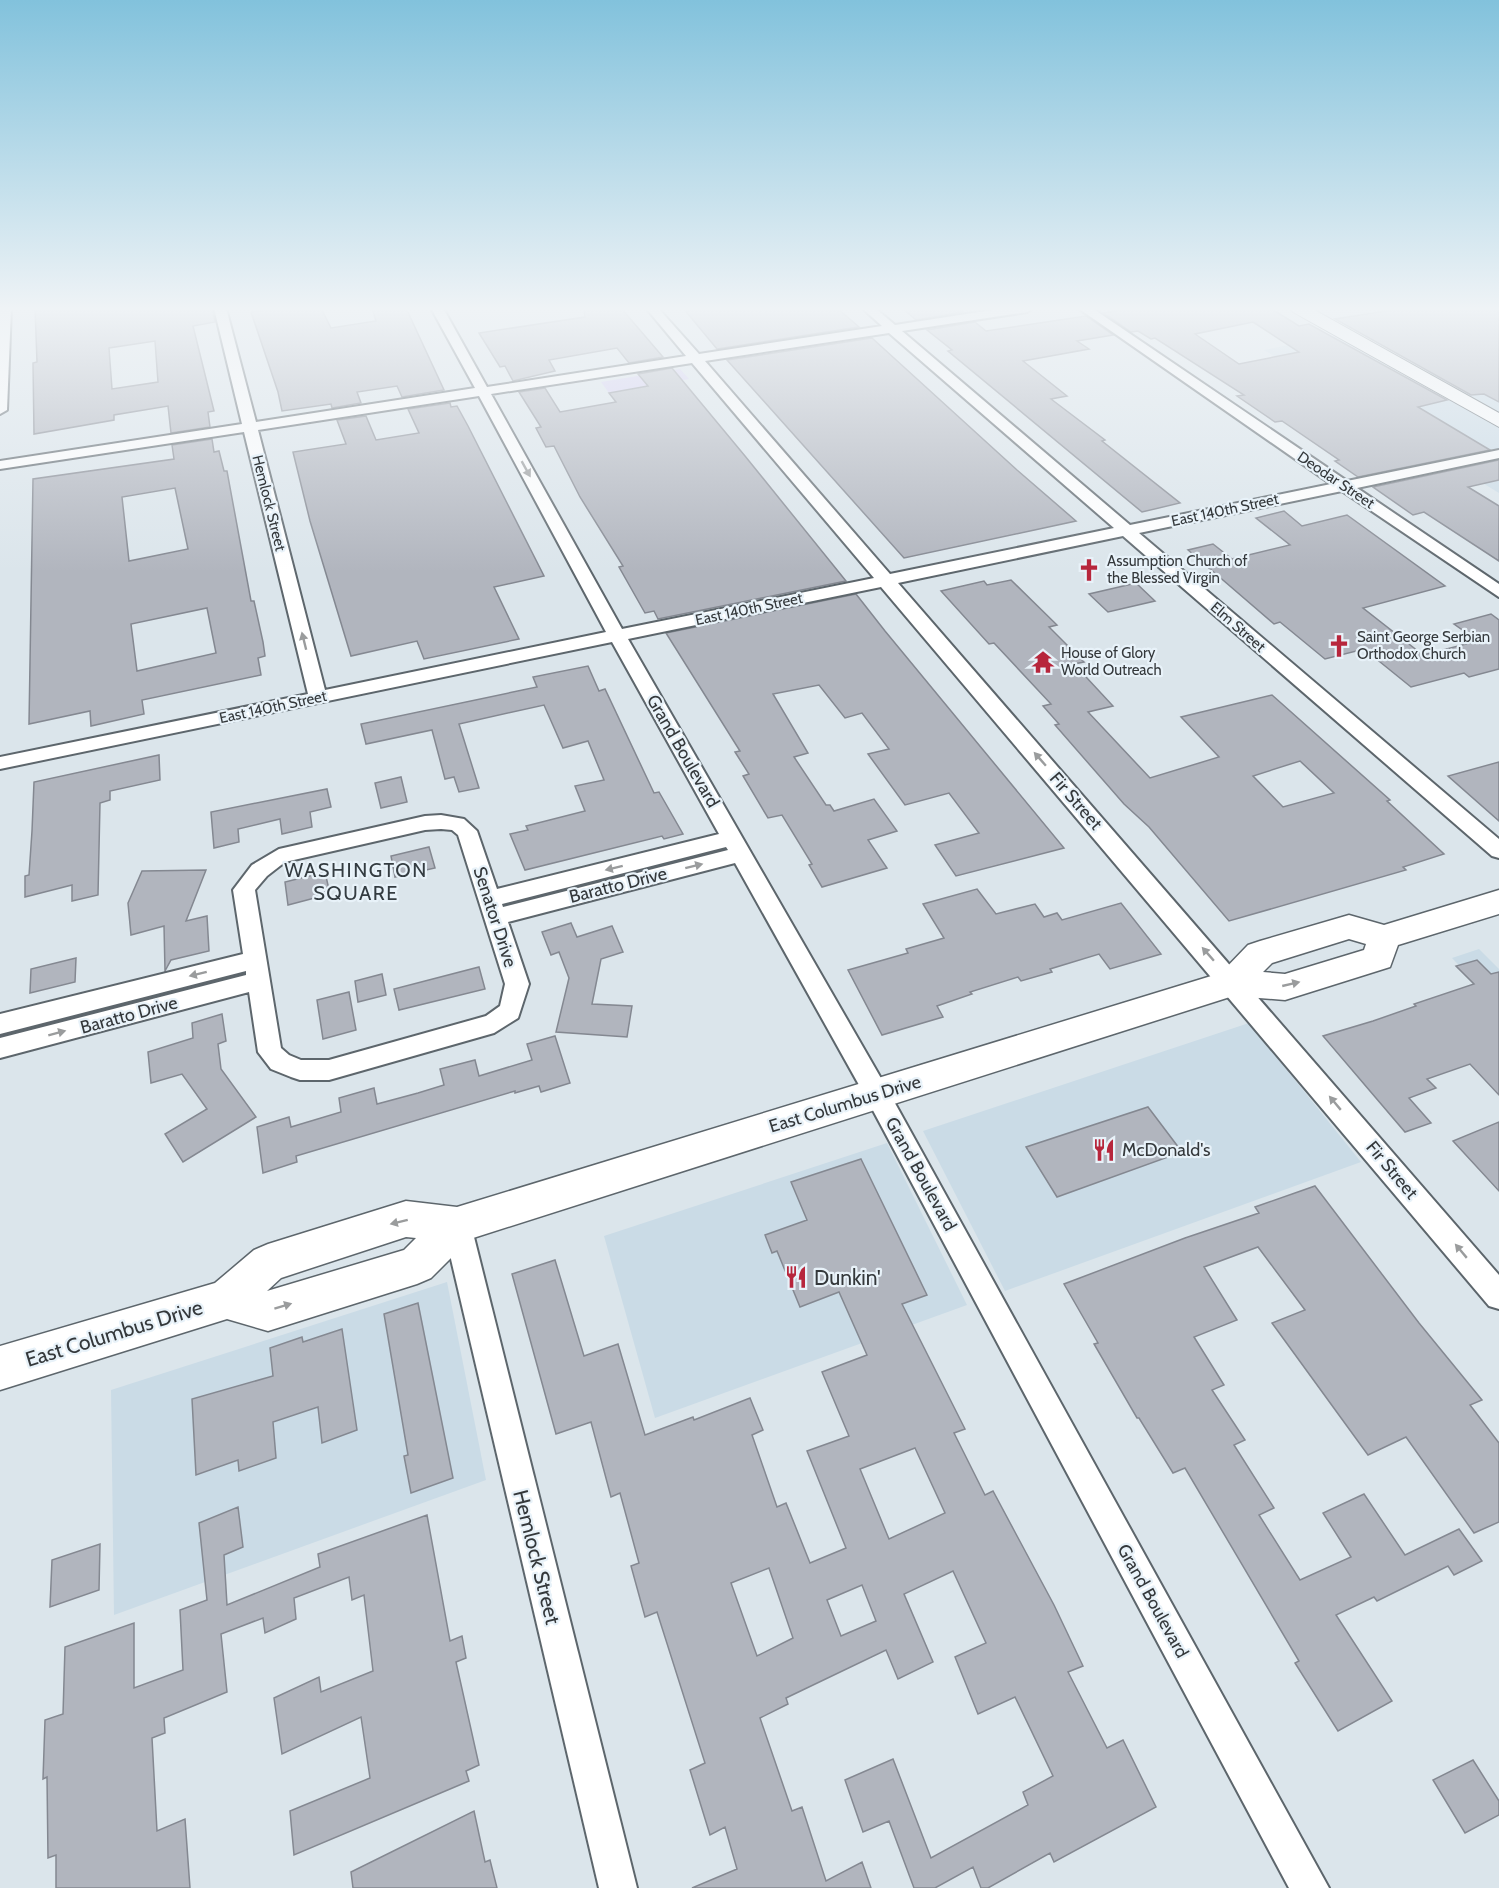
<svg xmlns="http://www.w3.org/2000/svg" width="1499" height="1888" font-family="Cabin,sans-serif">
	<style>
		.built { fill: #cadbe6 }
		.green { fill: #d4ccf3 }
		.building { fill: #b1b5be; stroke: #848891; stroke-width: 1.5; fill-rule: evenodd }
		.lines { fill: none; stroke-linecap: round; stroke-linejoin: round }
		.street-casing { stroke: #5d666c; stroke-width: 4 }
		.secondary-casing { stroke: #5d666c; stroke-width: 2 }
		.primary-casing { stroke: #5d666c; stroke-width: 3 }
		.street { fill: #fff; fill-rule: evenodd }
		.secondary { fill: #fff; fill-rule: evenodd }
		.primary { fill: #fff; fill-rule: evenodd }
		.oneway { fill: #9a9c9d }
		.labels { text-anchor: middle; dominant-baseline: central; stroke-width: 4.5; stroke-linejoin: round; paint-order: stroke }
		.far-street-label { font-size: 15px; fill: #34383b; stroke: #e8f2f9 }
		.far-poi-label { font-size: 15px; fill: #34383b; stroke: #e8f2f9; text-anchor: start }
		.street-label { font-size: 18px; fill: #34383b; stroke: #e8f2f9 }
		.poi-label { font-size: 18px; fill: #34383b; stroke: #e8f2f9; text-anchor: start }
		.neighbourhood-label { font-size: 20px; letter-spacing: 1.5px; fill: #343c41; stroke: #e8f2f9 }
		.near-poi-label { font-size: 21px; fill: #34383b; stroke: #e8f2f9; text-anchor: start }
		.near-street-label { font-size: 21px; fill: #34383b; stroke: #e8f2f9 }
	</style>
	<rect width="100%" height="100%" fill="#dbe5eb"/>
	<g class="built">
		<path d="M 1340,335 L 1408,375 L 1499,357 L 1499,493 L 1264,350 Z"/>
		<path d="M 1479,949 L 1499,969 L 1499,1007 L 1452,958 Z"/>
		<path d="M 1249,1023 L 1361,1162 L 1005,1291 L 923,1131 Z"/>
		<path d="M 887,1143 L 967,1305 L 655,1418 L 604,1236 Z"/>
		<path d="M 447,1282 L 486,1480 L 114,1615 L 111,1390 Z"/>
	</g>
	<path class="green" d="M 680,369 L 689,379 L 609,393 L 601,382 Z"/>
	<g class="building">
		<path d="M 35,308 L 212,308 L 215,322 L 193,326 L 214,411 L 208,412 L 210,427 L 171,433 L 168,406 L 114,415 L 114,420 L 34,434 L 33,363 L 37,362 ZM 155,341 L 158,382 L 112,389 L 109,348 Z"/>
		<path d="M 281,308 L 321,308 L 331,328 L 376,321 L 372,308 L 406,308 L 444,390 L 402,397 L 397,386 L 357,392 L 361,403 L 332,408 L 331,404 L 282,411 L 278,392 L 251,312 Z"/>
		<path d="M 584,308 L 621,308 L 663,357 L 629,363 L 617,348 L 549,360 L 555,371 L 513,381 L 505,366 L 500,367 L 479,333 L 585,317 Z"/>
		<path d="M 683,308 L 837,308 L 859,327 L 717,349 Z"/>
		<path d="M 902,308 L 957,308 L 963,312 L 916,320 Z"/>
		<path d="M 1133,308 L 1274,308 L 1275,311 L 1299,326 L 1309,324 L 1447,400 L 1418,407 L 1490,450 L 1358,477 L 1335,461 L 1339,460 L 1282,421 L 1275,422 L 1237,396 L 1244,395 L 1155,338 L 1151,339 L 1138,331 L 1131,332 L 1104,313 ZM 1253,322 L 1299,352 L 1239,364 L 1195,334 Z"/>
		<path d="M 1405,308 L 1499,308 L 1499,402 L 1484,394 L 1471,395 L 1335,319 Z"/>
		<path d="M 1086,316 L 1113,335 L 1077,341 L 1089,349 L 1023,361 L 1067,396 L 1051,399 L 1105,440 L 1102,441 L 1180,503 L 1142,512 L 948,351 L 952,350 L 927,330 L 975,322 L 986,331 Z"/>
		<path d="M 872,338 L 1017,470 L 1076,521 L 904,558 L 727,360 Z"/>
		<path d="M 672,368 L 745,456 L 846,581 L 658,619 L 654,611 L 645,613 L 619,567 L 623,566 L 580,497 L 554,446 L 546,447 L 536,428 L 541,427 L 519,392 L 545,388 L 560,412 L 616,402 L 609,393 L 648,386 L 638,374 Z"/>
		<path d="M 450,403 L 451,407 L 457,406 L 468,426 L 544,576 L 494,587 L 519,639 L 424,659 L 417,641 L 351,656 L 310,521 L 293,452 L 346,444 L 337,420 L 366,416 L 376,440 L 419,433 L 408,409 Z"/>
		<path d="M 212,439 L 214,452 L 219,451 L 224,471 L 227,471 L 251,601 L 254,601 L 263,642 L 265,656 L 258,658 L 261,675 L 142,700 L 144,714 L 91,726 L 90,711 L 29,724 L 33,479 L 174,459 L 172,445 ZM 175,488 L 188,549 L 129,561 L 122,497 ZM 207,608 L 216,653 L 137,671 L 131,624 Z"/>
		<path d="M 1499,460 L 1499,480 L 1468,487 L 1499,506 L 1499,561 L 1424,512 L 1413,515 L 1373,487 Z"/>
		<path d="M 1284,511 L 1302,526 L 1347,515 L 1445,586 L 1363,608 L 1423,655 L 1478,641 L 1454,624 L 1491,614 L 1499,620 L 1499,669 L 1469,677 L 1464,673 L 1411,687 L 1364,649 L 1325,659 L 1280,622 L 1274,624 L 1188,550 L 1213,544 L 1232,559 L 1290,545 L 1256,518 Z"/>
		<path d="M 1011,580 L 1057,625 L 1049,627 L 1084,662 L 1074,664 L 1113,706 L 1088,712 L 1150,778 L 1219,757 L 1181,717 L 1272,695 L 1390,800 L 1387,801 L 1444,854 L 1403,867 L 1406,870 L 1229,921 L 1149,827 L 1124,804 L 1055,725 L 1059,724 L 1043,706 L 1051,704 L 994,643 L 989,644 L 941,591 L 984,581 L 987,585 ZM 1300,761 L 1334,793 L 1283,807 L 1253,776 Z"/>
		<path d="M 1136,583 L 1155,601 L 1108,612 L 1089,594 Z"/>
		<path d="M 856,594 L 885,631 L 1064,848 L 956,876 L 935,845 L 979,833 L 949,793 L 905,805 L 868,754 L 889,749 L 862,713 L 845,718 L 819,685 L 773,694 L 808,753 L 794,757 L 826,805 L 830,805 L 834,811 L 874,799 L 897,831 L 868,840 L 887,868 L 822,887 L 809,865 L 812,864 L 782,815 L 768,818 L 743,776 L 749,774 L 735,752 L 740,751 L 666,633 Z"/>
		<path d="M 588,666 L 599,691 L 605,689 L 654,793 L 659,792 L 683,834 L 664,839 L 662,836 L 525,870 L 510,834 L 528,830 L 526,826 L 585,811 L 575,786 L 604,780 L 588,741 L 563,748 L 544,705 L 459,724 L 479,788 L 459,792 L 454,777 L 445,779 L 432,730 L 366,744 L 361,724 L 537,687 L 533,677 Z"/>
		<path d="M 159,755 L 160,780 L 110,791 L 110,800 L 100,803 L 98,895 L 72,901 L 72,885 L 25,897 L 25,876 L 29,875 L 32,831 L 34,782 Z"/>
		<path d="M 1499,762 L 1499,821 L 1448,776 Z"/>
		<path d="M 401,777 L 407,802 L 381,808 L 375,783 Z"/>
		<path d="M 327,789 L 331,807 L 310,812 L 312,827 L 282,834 L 280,819 L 238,829 L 239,842 L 214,848 L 211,812 Z"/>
		<path d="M 429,847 L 435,868 L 395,877 L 391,856 Z"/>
		<path d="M 206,870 L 186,921 L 207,916 L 209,951 L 171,960 L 165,971 L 164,926 L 131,935 L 128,903 L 142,871 Z"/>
		<path d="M 325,872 L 330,894 L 288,905 L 285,882 Z"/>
		<path d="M 977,889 L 996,914 L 1035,904 L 1044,917 L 1057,913 L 1062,920 L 1121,903 L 1161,954 L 1110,969 L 1099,954 L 1050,969 L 1052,972 L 1021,981 L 1018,977 L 970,992 L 972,994 L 937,1006 L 943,1017 L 882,1035 L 848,970 L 908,953 L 906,949 L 944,938 L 923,904 Z"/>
		<path d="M 571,923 L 577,937 L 612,926 L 623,952 L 601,959 L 592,1004 L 632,1006 L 627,1037 L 556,1032 L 569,978 L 559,952 L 551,955 L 542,932 Z"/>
		<path d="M 76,958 L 75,982 L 30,993 L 31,969 Z"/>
		<path d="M 1477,960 L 1491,974 L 1499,972 L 1499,1095 L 1470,1064 L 1427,1079 L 1436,1088 L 1409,1098 L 1431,1123 L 1405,1132 L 1323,1036 L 1373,1021 L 1416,1006 L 1414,1004 L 1474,984 L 1456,966 Z"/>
		<path d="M 479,967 L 485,989 L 399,1010 L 394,989 Z"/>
		<path d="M 382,974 L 386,995 L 358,1002 L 355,981 Z"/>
		<path d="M 349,992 L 356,1030 L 323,1039 L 317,1000 Z"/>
		<path d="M 222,1014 L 226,1041 L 218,1044 L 221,1069 L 256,1117 L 183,1162 L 165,1134 L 207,1109 L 182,1074 L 151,1083 L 148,1052 L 193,1038 L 192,1023 Z"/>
		<path d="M 555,1036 L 570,1083 L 541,1092 L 539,1086 L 515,1093 L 515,1091 L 296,1156 L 297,1162 L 263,1173 L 257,1127 L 289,1117 L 291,1127 L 341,1112 L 339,1098 L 374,1088 L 377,1104 L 418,1093 L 444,1085 L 440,1069 L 475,1060 L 479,1076 L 532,1060 L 527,1044 Z"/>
		<path d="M 1148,1107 L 1182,1152 L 1057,1197 L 1026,1147 Z"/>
		<path d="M 1499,1122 L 1499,1191 L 1453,1141 Z"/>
		<path d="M 861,1159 L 927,1295 L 902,1304 L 965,1429 L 954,1433 L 985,1495 L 993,1491 L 1054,1605 L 1083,1666 L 1068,1672 L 1107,1748 L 1123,1740 L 1156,1807 L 1054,1862 L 1050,1853 L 988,1888 L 981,1888 L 973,1867 L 935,1888 L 914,1888 L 889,1821 L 863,1832 L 845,1780 L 893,1759 L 931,1858 L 1028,1805 L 1023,1792 L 1053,1776 L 1015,1697 L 978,1714 L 955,1657 L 986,1643 L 953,1571 L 904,1594 L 933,1662 L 898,1679 L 886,1650 L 786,1698 L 788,1704 L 760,1718 L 792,1811 L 802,1807 L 826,1881 L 862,1862 L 871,1888 L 692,1888 L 737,1869 L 725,1827 L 710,1835 L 690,1770 L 705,1763 L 657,1612 L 645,1617 L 631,1566 L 639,1563 L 620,1493 L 611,1497 L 591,1422 L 556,1434 L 512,1274 L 555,1260 L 584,1356 L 618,1344 L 645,1435 L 693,1417 L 694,1420 L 750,1398 L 763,1430 L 752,1435 L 777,1507 L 786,1503 L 810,1563 L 846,1548 L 807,1451 L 849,1436 L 822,1372 L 867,1355 L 839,1292 L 800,1307 L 777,1251 L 772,1253 L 765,1235 L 807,1220 L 791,1182 ZM 915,1448 L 945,1513 L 889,1539 L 860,1469 ZM 769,1568 L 793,1638 L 757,1656 L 731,1583 ZM 862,1585 L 876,1621 L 841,1636 L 827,1600 Z"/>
		<path d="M 1315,1186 L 1419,1323 L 1482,1400 L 1470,1405 L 1499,1443 L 1499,1522 L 1474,1533 L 1406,1437 L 1368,1455 L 1272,1323 L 1305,1310 L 1258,1247 L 1204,1267 L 1237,1320 L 1194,1337 L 1224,1385 L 1212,1390 L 1245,1440 L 1234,1445 L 1274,1508 L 1259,1515 L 1300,1580 L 1351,1557 L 1323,1513 L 1364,1494 L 1405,1555 L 1459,1529 L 1482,1561 L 1454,1575 L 1448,1566 L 1377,1601 L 1374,1597 L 1336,1615 L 1392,1701 L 1338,1731 L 1295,1663 L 1299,1661 L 1185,1468 L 1173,1473 L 1139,1418 L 1137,1418 L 1094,1344 L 1098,1343 L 1064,1284 L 1185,1238 L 1259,1213 L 1255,1207 Z"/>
		<path d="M 418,1303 L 453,1478 L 411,1493 L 404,1456 L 408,1455 L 384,1314 Z"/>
		<path d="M 342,1329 L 357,1430 L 322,1443 L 318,1407 L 273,1422 L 276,1458 L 239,1471 L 238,1460 L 196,1475 L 192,1399 L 273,1376 L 270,1348 L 302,1337 L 303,1342 Z"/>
		<path d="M 238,1507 L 243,1547 L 224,1555 L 227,1605 L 320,1567 L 318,1554 L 427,1515 L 450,1641 L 462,1636 L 466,1658 L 456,1662 L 479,1765 L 466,1771 L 469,1781 L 294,1855 L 290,1811 L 370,1778 L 361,1717 L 282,1754 L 274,1698 L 319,1677 L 321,1692 L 373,1671 L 364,1595 L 352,1600 L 349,1577 L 294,1598 L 296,1619 L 265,1633 L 263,1618 L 221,1634 L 227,1692 L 164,1718 L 165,1733 L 152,1738 L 157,1831 L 185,1819 L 190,1888 L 56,1888 L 56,1855 L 48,1858 L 47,1777 L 43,1779 L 45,1720 L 63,1714 L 65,1647 L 134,1623 L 134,1688 L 183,1670 L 180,1610 L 207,1600 L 199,1523 Z"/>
		<path d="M 100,1544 L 99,1590 L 50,1607 L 52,1560 Z"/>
		<path d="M 1473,1760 L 1499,1801 L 1499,1815 L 1465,1833 L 1433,1780 Z"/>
		<path d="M 474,1811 L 485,1862 L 490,1860 L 497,1888 L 353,1888 L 351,1872 Z"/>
	</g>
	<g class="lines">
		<g class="street-casing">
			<g id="street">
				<path d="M 0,308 L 11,308 L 7,410 L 0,414 Z"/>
				<path d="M 214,308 L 226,308 L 256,422 L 475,388 L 431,308 L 443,308 L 487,387 L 686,356 L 646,308 L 658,308 L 699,354 L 882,326 L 862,308 L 875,308 L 895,325 L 1005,308 L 1033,308 L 1027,312 L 902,331 L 1130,525 L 1331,484 L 1078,308 L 1092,308 L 1347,481 L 1499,450 L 1499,458 L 1357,488 L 1499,584 L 1499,597 L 1342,491 L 1139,533 L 1499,839 L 1499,858 L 1492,856 L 1123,536 L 898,583 L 1499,1275 L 1499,1309 L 1489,1306 L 881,587 L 628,639 L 886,1087 L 1329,1888 L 1289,1888 L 868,1101 L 735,863 L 508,922 L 529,984 L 518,1018 L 494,1033 L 329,1080 L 300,1080 L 291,1077 L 271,1069 L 258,1052 L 249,992 L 0,1058 L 0,1038 L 246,975 L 246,971 L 0,1034 L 0,1014 L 243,954 L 233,890 L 252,865 L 279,849 L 425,816 L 441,815 L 464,819 L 477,831 L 497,889 L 719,834 L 612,642 L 0,769 L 0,757 L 308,694 L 244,432 L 0,469 L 0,461 L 242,424 ZM 889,333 L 1114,528 L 890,574 L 705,361 ZM 692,363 L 874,578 L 622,629 L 491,394 ZM 479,396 L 606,632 L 325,690 L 258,430 ZM 441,829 L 452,830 L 458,835 L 505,984 L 500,1006 L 486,1016 L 329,1060 L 301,1060 L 289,1055 L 281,1048 L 255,890 L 267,876 L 285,862 L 425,830 ZM 726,847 L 728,850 L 503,907 L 502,904 Z"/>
				<path d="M 457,1213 L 467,1216 L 471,1225 L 637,1888 L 599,1888 L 443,1225 L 447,1216 Z"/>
			</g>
		</g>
		<g class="secondary-casing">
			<path id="secondary" d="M 1291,308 L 1311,308 L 1499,413 L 1499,427 L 1293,312 Z"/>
		</g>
		<g class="primary-casing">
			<path id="primary" d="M 1499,890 L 1499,914 L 1398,945 L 1390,967 L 1285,1000 L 1233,996 L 470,1239 L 431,1278 L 417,1284 L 268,1331 L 227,1319 L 0,1390 L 0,1346 L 215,1283 L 254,1250 L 268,1244 L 406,1201 L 457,1207 L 1221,973 L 1248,945 L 1260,941 L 1349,915 L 1384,925 ZM 1349,939 L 1366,944 L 1364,950 L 1285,974 L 1263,972 L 1272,963 ZM 406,1237 L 416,1238 L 404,1250 L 267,1291 L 281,1278 Z"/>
		</g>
		<use href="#street" class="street"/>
		<use href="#secondary" class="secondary"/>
		<use href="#primary" class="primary"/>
	</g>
	<defs><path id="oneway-solid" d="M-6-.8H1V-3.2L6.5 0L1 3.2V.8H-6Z" transform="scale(1.5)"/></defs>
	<g class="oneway">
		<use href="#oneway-solid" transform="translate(526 469) rotate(61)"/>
		<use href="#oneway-solid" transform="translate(304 641) rotate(-104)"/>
		<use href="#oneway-solid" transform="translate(1040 759) rotate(-131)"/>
		<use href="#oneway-solid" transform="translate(694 866) rotate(-14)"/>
		<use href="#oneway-solid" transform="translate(614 868) rotate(166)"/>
		<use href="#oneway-solid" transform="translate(1208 954) rotate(-131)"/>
		<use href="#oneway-solid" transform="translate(198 974) rotate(166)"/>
		<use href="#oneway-solid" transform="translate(1291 984) rotate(-13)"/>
		<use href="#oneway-solid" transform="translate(57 1033) rotate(-15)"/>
		<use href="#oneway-solid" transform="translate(1335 1103) rotate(-130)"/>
		<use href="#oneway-solid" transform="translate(399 1222) rotate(166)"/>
		<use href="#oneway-solid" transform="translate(1461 1251) rotate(-130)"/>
		<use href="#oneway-solid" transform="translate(283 1306) rotate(-17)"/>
	</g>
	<linearGradient id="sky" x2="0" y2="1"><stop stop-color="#82c2dc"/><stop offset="0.54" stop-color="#eff3f6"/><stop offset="1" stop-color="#eff3f6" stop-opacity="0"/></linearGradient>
	<rect width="1499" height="572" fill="url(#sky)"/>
	<defs>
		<g id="church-bare" transform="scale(1.8)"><path d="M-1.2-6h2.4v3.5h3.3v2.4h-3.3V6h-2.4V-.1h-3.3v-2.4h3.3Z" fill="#b7263c" stroke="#e8f2f9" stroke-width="2.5" paint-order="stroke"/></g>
		<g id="temple-bare" transform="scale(1.8)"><path d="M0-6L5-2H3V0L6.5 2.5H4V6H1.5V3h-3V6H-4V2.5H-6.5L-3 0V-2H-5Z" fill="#b7263c" stroke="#e8f2f9" stroke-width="2.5" paint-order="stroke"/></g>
		<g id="restaurant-bare" transform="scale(1.8)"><path d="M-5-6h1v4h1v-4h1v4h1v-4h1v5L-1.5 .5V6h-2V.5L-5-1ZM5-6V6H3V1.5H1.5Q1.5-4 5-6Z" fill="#b7263c" stroke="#e8f2f9" stroke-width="2.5" paint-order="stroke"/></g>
	</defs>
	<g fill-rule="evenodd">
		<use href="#church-bare" x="1089" y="570"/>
		<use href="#church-bare" x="1339" y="646"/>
		<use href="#temple-bare" x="1043" y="662"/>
		<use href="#restaurant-bare" x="1104" y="1150"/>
		<use href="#restaurant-bare" x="796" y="1277"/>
	</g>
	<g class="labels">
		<g class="far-street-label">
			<text transform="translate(1336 480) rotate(34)">Deodar Street</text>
			<text transform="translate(269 503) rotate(76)">Hemlock Street</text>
			<text transform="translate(1225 510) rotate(-12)">East 140th Street</text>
			<text transform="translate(749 609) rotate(-12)">East 140th Street</text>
			<text transform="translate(1238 627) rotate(41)">Elm Street</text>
			<text transform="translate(273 707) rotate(-12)">East 140th Street</text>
		</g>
		<g class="far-poi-label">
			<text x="1107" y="561">Assumption Church of<tspan x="1107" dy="17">the Blessed Virgin</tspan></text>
			<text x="1357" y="637">Saint George Serbian<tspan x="1357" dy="17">Orthodox Church</tspan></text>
			<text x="1061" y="653">House of Glory<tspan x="1061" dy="17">World Outreach</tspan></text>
		</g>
		<g class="street-label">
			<text transform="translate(683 751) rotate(60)">Grand Boulevard</text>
			<text transform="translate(1076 801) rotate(49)">Fir Street</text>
			<text transform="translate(618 885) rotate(-14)">Baratto Drive</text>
			<text transform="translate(495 917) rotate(72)">Senator Drive</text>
			<text transform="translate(129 1015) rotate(-15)">Baratto Drive</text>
			<text transform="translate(845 1104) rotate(-17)">East Columbus Drive</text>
			<text transform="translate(1392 1170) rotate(50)">Fir Street</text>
			<text transform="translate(921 1174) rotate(61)">Grand Boulevard</text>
			<text transform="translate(1153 1601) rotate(61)">Grand Boulevard</text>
		</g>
		<g class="poi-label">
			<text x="1122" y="1150">McDonald's</text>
		</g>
		<g class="neighbourhood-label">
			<text x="356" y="870">WASHINGTON<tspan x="356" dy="23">SQUARE</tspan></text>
		</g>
		<g class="near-poi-label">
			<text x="814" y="1277">Dunkin'</text>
		</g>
		<g class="near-street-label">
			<text transform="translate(114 1333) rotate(-17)">East Columbus Drive</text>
			<text transform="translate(537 1557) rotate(76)">Hemlock Street</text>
		</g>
	</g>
</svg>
